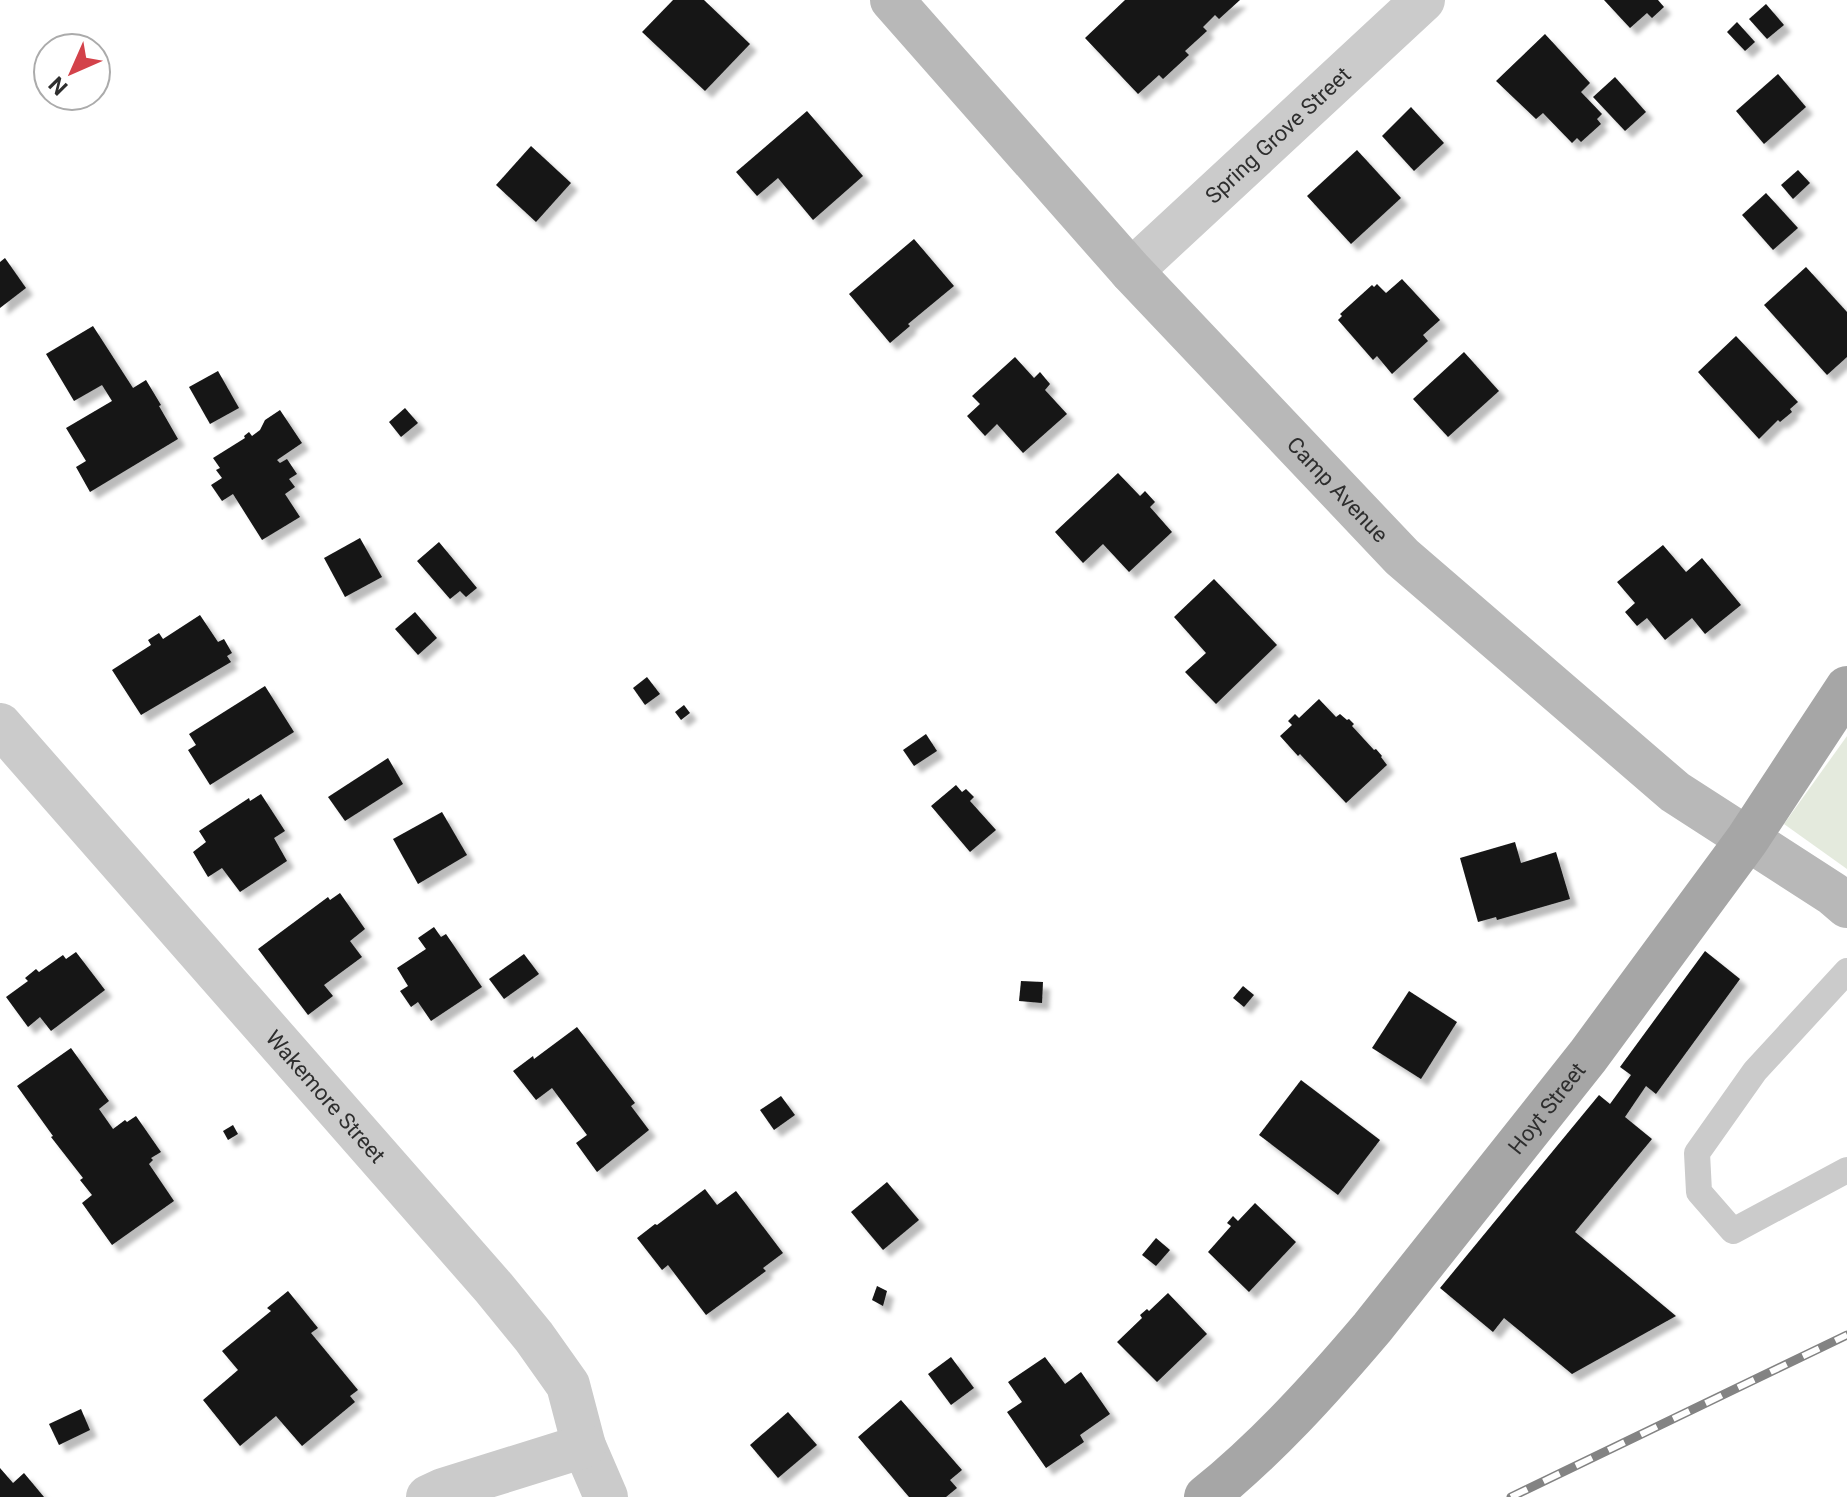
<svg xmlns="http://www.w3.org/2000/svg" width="1847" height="1497" font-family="Roboto,sans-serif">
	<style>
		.green { fill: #e4eadd }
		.building { fill: #151515; filter: url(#shadow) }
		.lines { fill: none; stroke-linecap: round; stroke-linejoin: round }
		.lane { stroke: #cbcbcb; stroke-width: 26 }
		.street { stroke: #cbcbcb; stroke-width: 44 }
		.secondary { stroke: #b8b8b8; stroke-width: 44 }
		.primary { stroke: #a6a6a6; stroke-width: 44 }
		.rail-casing { stroke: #838383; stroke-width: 9 }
		.rail { stroke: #fff; stroke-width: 6; stroke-dasharray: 18; stroke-linecap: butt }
		.labels { text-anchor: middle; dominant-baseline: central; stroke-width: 8; stroke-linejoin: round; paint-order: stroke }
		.street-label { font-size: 22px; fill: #2e2e2e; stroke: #fff }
	</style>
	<defs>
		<filter id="shadow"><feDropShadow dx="7" dy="7" stdDeviation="2" flood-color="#0004"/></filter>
	</defs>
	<rect width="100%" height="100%" fill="#fff"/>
	<path class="green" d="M 1847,736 L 1847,869 L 1784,824 Z"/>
	<g class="building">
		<path d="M 673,0 L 704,0 L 750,44 L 705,91 L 642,32 Z"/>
		<path d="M 1125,0 L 1240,0 L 1219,19 L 1215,15 L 1203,27 L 1207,31 L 1185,51 L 1189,55 L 1163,79 L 1159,75 L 1138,94 L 1085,38 Z"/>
		<path d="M 1604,0 L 1658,0 L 1664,7 L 1652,18 L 1647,13 L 1630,28 Z"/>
		<path d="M 1766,4 L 1784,25 L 1767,39 L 1749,19 Z"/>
		<path d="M 1737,22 L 1755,42 L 1745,51 L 1727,32 Z"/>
		<path d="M 1545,34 L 1590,83 L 1581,92 L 1602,114 L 1597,119 L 1601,124 L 1581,142 L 1577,138 L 1572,143 L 1543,113 L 1536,119 L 1496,81 Z"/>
		<path d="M 1778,74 L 1806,107 L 1764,144 L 1736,111 Z"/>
		<path d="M 1615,77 L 1646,112 L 1625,131 L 1593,97 Z"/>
		<path d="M 1411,107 L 1444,143 L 1414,171 L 1382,136 Z"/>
		<path d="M 807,111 L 863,176 L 813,220 L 778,178 L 757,196 L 736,172 Z"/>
		<path d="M 531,146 L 571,183 L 536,222 L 496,185 Z"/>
		<path d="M 1357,150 L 1401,198 L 1351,244 L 1307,196 Z"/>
		<path d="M 1798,170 L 1810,183 L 1793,199 L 1781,185 Z"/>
		<path d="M 1766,193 L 1798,228 L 1773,250 L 1742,215 Z"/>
		<path d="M 914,239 L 954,286 L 908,324 L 910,326 L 890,343 L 849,294 Z"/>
		<path d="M 5,258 L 26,288 L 0,308 L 0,262 Z"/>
		<path d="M 1806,267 L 1847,312 L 1847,357 L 1827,375 L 1764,305 Z"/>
		<path d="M 1402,279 L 1440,320 L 1423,335 L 1428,341 L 1392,374 L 1377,356 L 1373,360 L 1338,320 L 1342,316 L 1340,314 L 1372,285 L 1374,287 L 1377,284 L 1386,293 Z"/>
		<path d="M 93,326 L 133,388 L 146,380 L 161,405 L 159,406 L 178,439 L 90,492 L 76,467 L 86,461 L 66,428 L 112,401 L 102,385 L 74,401 L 46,354 Z"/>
		<path d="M 1736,336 L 1798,402 L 1790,409 L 1792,412 L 1780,422 L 1778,420 L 1759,439 L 1698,372 Z"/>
		<path d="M 1464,352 L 1499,391 L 1448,437 L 1413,399 Z"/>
		<path d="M 1015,357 L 1034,378 L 1040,372 L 1050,384 L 1045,390 L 1067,414 L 1023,453 L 997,424 L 985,436 L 967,416 L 980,404 L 972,396 Z"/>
		<path d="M 218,371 L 239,408 L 210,424 L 189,387 Z"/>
		<path d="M 405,408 L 418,423 L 401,437 L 389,422 Z"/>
		<path d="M 280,410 L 302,443 L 277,460 L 280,463 L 287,459 L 297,474 L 289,479 L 295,487 L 285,494 L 300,517 L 262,540 L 233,494 L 222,501 L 211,485 L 222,478 L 216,470 L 220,468 L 213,458 L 245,438 L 244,436 L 249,432 L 252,436 L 260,430 L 265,420 Z"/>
		<path d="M 1118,473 L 1140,496 L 1145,491 L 1155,502 L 1150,507 L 1172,532 L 1129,572 L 1103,544 L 1083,563 L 1055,532 Z"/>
		<path d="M 360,538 L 382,577 L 345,597 L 324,558 Z"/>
		<path d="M 439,542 L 477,588 L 466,597 L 460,591 L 450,599 L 417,561 Z"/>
		<path d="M 1663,545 L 1686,572 L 1702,558 L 1741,605 L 1705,634 L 1692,618 L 1665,640 L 1647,618 L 1637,626 L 1625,612 L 1635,603 L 1617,582 Z"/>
		<path d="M 1214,579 L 1277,645 L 1216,704 L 1185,672 L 1206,653 L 1174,617 Z"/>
		<path d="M 415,612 L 437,638 L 418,655 L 395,629 Z"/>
		<path d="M 200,615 L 218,642 L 224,639 L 232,653 L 227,656 L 231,662 L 141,715 L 112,670 L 151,645 L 148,640 L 159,633 L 163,639 Z"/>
		<path d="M 647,677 L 660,694 L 645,705 L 633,688 Z"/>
		<path d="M 265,686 L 294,732 L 210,785 L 188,750 L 196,745 L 189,734 Z"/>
		<path d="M 1319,699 L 1336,717 L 1340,714 L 1347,720 L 1349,719 L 1354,724 L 1352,726 L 1374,750 L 1376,749 L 1382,756 L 1381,757 L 1387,765 L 1346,803 L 1300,754 L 1298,756 L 1280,736 L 1292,725 L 1288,721 L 1295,714 L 1299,718 Z"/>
		<path d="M 684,705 L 690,713 L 681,720 L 675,712 Z"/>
		<path d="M 926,734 L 937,751 L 914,766 L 903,750 Z"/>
		<path d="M 388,758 L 403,784 L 345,821 L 328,797 Z"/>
		<path d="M 956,785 L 962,792 L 966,789 L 974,797 L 970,801 L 996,830 L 970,852 L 931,806 Z"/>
		<path d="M 261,794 L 285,831 L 274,838 L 287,861 L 240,892 L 222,868 L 208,877 L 193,852 L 206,842 L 199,831 L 249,798 L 250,801 Z"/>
		<path d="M 442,812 L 467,855 L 418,884 L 393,839 Z"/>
		<path d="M 1515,842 L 1521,863 L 1556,852 L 1570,899 L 1497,920 L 1496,917 L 1478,922 L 1460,858 Z"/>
		<path d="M 340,893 L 365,929 L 350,941 L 362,957 L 324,985 L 333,996 L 308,1015 L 258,949 L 328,897 L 330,900 Z"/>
		<path d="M 434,927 L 441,937 L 446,934 L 482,987 L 431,1021 L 418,1002 L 411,1007 L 400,991 L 408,986 L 397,968 L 426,949 L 418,938 Z"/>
		<path d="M 1705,951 L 1740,979 L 1656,1094 L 1646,1086 L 1625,1117 L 1652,1139 L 1575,1232 L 1676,1316 L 1572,1374 L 1504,1318 L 1493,1332 L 1440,1288 L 1599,1095 L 1610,1104 L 1631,1075 L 1620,1067 Z"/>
		<path d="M 76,952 L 105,990 L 51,1031 L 40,1017 L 28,1027 L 6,997 L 28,981 L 25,978 L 36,969 L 39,972 L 63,955 L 66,959 Z"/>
		<path d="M 524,954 L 539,974 L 504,999 L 489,979 Z"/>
		<path d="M 1021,981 L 1043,982 L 1042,1003 L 1019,1001 Z"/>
		<path d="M 1243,986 L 1254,995 L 1244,1007 L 1233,998 Z"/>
		<path d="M 1409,991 L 1457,1022 L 1421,1079 L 1372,1048 Z"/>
		<path d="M 577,1027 L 635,1103 L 631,1106 L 649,1130 L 597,1172 L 576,1143 L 587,1135 L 552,1088 L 536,1100 L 513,1071 L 533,1056 L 534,1059 Z"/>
		<path d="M 71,1048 L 109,1101 L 99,1109 L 113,1129 L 125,1120 L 127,1122 L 136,1116 L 161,1152 L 151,1158 L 153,1160 L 149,1164 L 174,1201 L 112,1245 L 82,1203 L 92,1195 L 80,1180 L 83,1178 L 51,1137 L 53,1136 L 17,1086 Z"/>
		<path d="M 1301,1080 L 1380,1140 L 1338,1195 L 1259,1135 Z"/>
		<path d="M 781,1096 L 795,1115 L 774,1130 L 760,1110 Z"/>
		<path d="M 233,1125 L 238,1134 L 228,1140 L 223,1131 Z"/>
		<path d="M 887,1182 L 919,1220 L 883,1250 L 851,1212 Z"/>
		<path d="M 705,1189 L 717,1205 L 736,1191 L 783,1253 L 763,1268 L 766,1271 L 706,1315 L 668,1265 L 662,1270 L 637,1238 L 655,1224 L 657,1225 Z"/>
		<path d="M 1255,1203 L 1296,1242 L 1249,1292 L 1208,1252 L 1231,1226 L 1227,1223 L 1233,1216 L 1238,1221 Z"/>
		<path d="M 1156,1238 L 1170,1250 L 1156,1266 L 1142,1255 Z"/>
		<path d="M 877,1286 L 887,1291 L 883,1306 L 872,1300 Z"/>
		<path d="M 288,1291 L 318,1328 L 311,1333 L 358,1390 L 350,1396 L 355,1402 L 302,1446 L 276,1416 L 240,1446 L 203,1400 L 238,1370 L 222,1351 L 271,1311 L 267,1308 Z"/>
		<path d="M 1168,1293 L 1207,1334 L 1157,1382 L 1117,1342 L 1142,1318 L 1140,1315 L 1147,1309 L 1149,1311 Z"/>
		<path d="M 951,1357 L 974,1388 L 951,1405 L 928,1374 Z"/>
		<path d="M 1045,1357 L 1065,1384 L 1081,1372 L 1110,1414 L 1080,1435 L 1084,1442 L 1046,1468 L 1007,1412 L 1022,1402 L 1008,1382 Z"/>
		<path d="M 901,1400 L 962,1470 L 950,1480 L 957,1488 L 946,1497 L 909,1497 L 858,1437 Z"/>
		<path d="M 81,1409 L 90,1430 L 59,1445 L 49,1424 Z"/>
		<path d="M 788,1412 L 817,1445 L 778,1478 L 750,1445 Z"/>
		<path d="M 0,1468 L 13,1483 L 24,1473 L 44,1497 L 0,1497 Z"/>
	</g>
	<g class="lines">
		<path class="lane" d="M 1847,971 L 1755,1071 L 1697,1153 L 1699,1192 L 1733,1231 L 1847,1170"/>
		<g class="street">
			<path id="s1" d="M 1131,271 L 1423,0"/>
			<path id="s2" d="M 0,725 L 494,1288 L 534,1337 L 568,1385 L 584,1446 L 606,1497"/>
			<path d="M 428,1497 L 443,1490 L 584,1446"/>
		</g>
		<path class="secondary" id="s3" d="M 892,0 L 1131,271 L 1402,557 L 1675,792 L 1833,894 L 1847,906"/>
		<path class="primary" id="s4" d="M 1206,1497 C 1268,1447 1321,1388 1372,1328 L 1588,1056 L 1747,840 L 1847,688"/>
		<g class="rail-casing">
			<path id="rail" d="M 1511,1497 L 1847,1335"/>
		</g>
		<use href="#rail" class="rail"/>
	</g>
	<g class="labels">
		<g class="street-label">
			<text stroke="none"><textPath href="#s1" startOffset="200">Spring Grove Street</textPath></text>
			<text stroke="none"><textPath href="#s3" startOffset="662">Camp Avenue</textPath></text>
			<text stroke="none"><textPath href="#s2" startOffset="494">Wakemore Street</textPath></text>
			<text stroke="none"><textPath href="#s4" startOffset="518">Hoyt Street</textPath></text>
		</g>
	</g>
	<g transform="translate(72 72) rotate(225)"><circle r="38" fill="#ffffff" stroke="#ababab" stroke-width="2"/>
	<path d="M0-6L14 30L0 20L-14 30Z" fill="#d3424a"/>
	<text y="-12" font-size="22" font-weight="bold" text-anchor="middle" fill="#2e2e2e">N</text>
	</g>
</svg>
